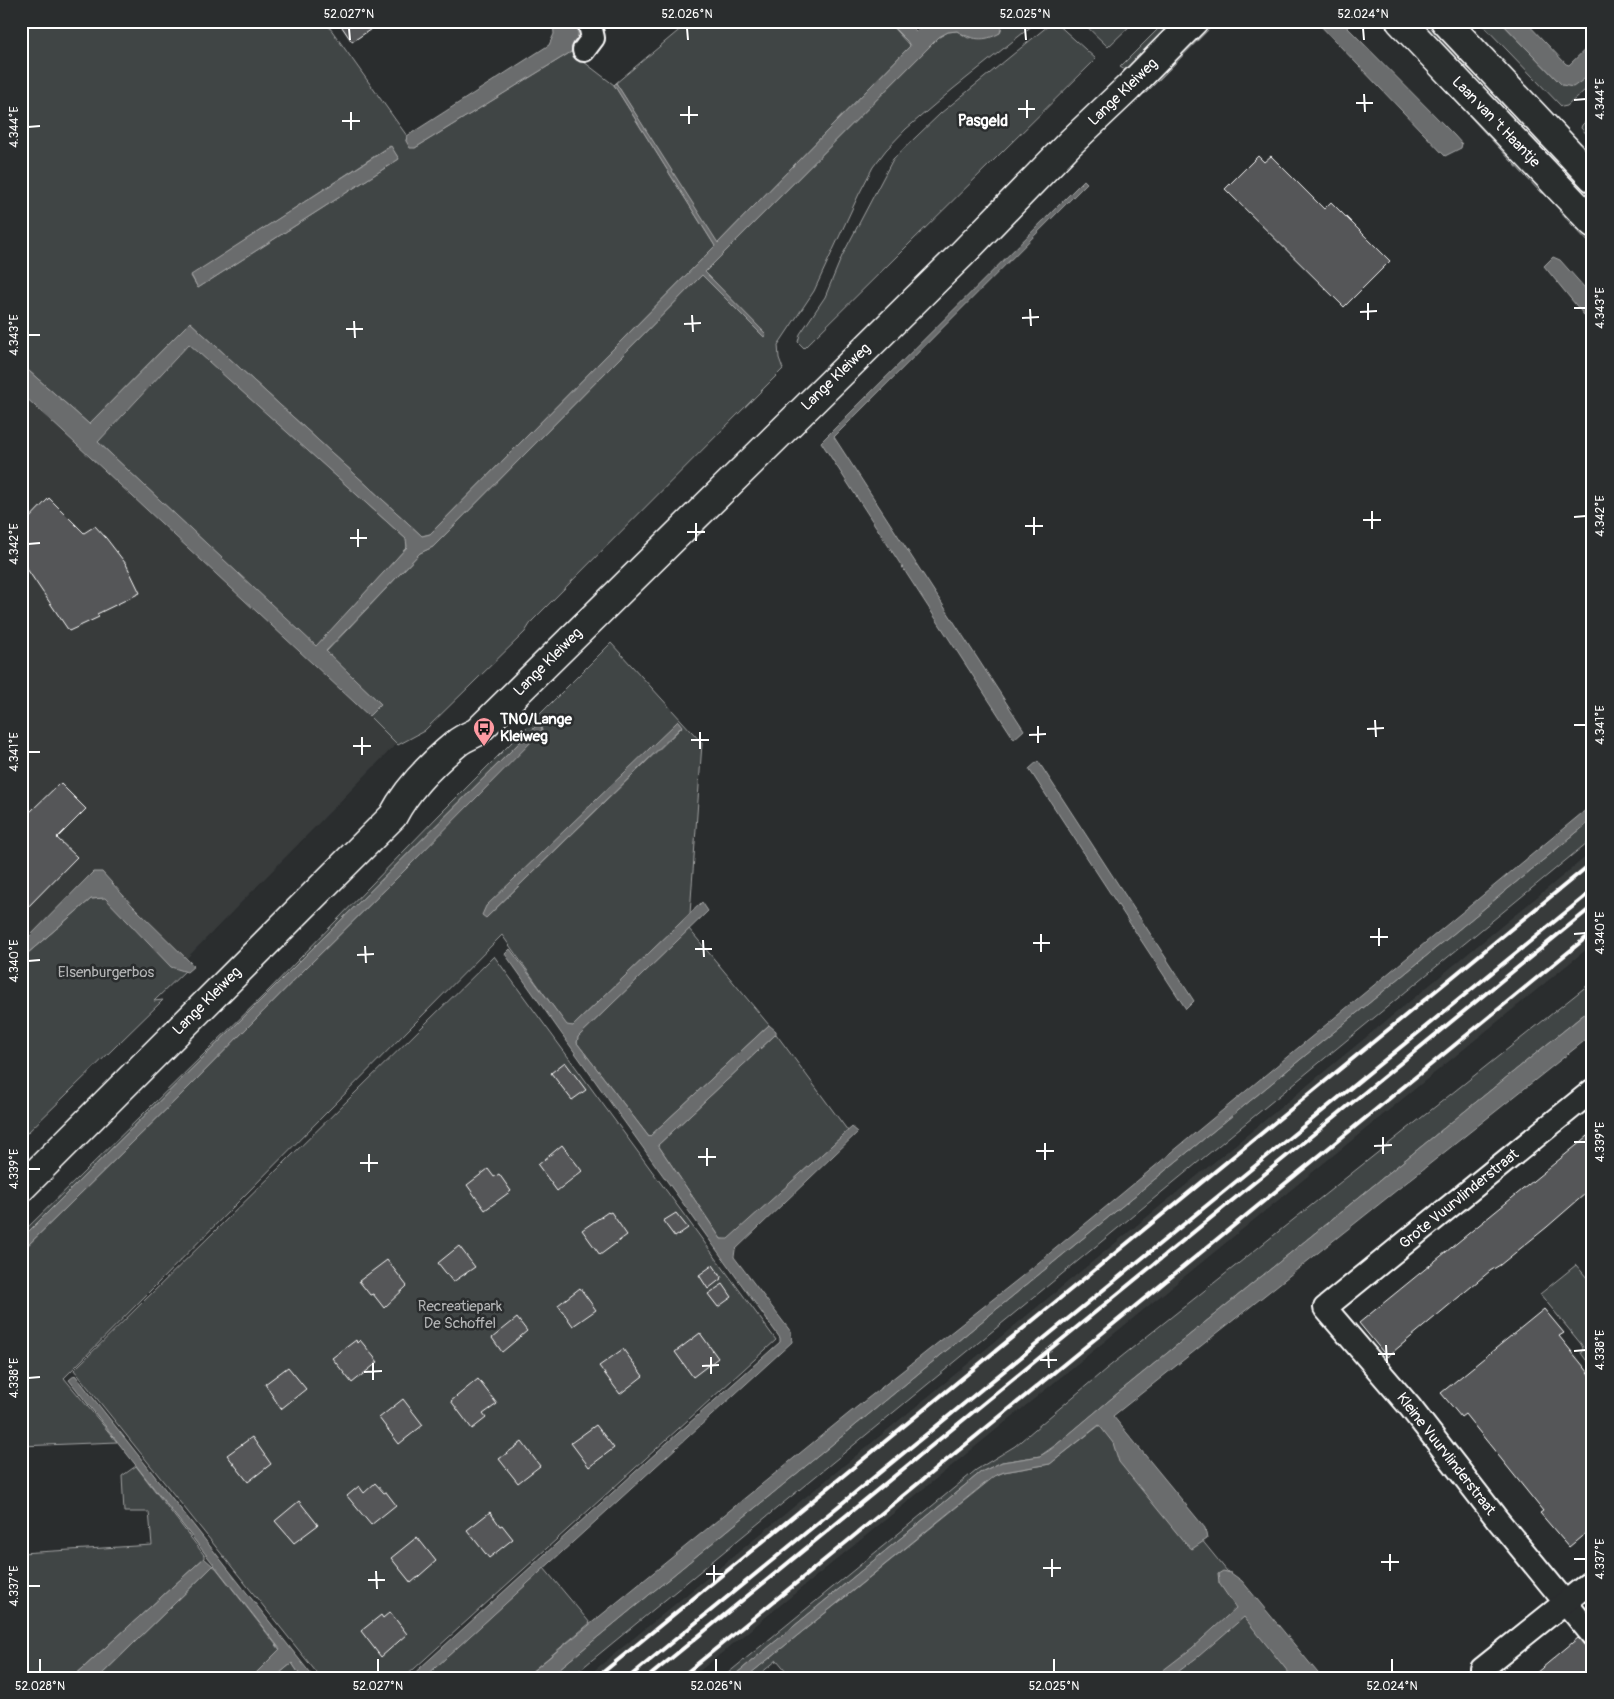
<svg xmlns="http://www.w3.org/2000/svg" width="1614" height="1699" font-family="Pangolin,sans-serif">
	<style>
		.built { fill: #373a3b }
		.green { fill: #414445; stroke: #a0a2a2; fill-rule: evenodd }
		.water { fill: #6a6c6d; stroke: #a6a7a7; fill-rule: evenodd }
		.building { fill: #555758; stroke: #fff }
		.lines { fill: none; stroke-linecap: round; stroke-linejoin: round }
		.minor-casing { stroke: #fff; stroke-width: 26 }
		.tertiary-casing { stroke: #fff; stroke-width: 31 }
		.minor { stroke: #2a2d2e; stroke-width: 22 }
		.tertiary { stroke: #2a2d2e; stroke-width: 28 }
		.rail { stroke: #fff; stroke-width: 4 }
		.ticks { fill: none; stroke: #fff; stroke-width: 2 }
		.labels { text-anchor: middle; dominant-baseline: central; stroke-width: 5; stroke-linejoin: round; paint-order: stroke }
		.street-label { font-size: 15px; fill: #fff; stroke: #2a2d2e }
		.poi-label { font-size: 15px; font-weight: bold; fill: #fff; stroke: #2a2d2e; text-anchor: start }
		.park-label { font-size: 15px; fill: #b3b4b5; stroke: #2a2d2e }
		.neighbourhood-label { font-size: 16px; font-weight: bold; fill: #fff; stroke: #2a2d2e }
		.neatline { fill: none; stroke: #fff; stroke-width: 2 }
		.ticks-label { font-size: 12px; text-anchor: middle; fill: #fff }
	</style>
	<rect width="100%" height="100%" fill="#2a2d2e"/>
	<filter id="ink" filterUnits="userSpaceOnUse"><feTurbulence type="fractalNoise" baseFrequency=".02" numOctaves="2"/><feDisplacementMap in="SourceGraphic" scale="10" xChannelSelector="R" yChannelSelector="G"/><feConvolveMatrix kernelMatrix="1 2 1 2 8 2 1 2 1" color-interpolation-filters="sRGB"/></filter>
	<g filter="url(#ink)">
		<g class="built">
			<path d="M 21,383 L 402,738 L 184,961 L 21,972 Z"/>
			<path d="M 1593,851 L 1593,944 L 691,1678 L 585,1678 Z"/>
		</g>
		<g class="green">
			<path d="M 21,21 L 325,21 L 407,136 L 406,141 L 415,148 L 571,52 L 614,85 L 715,246 L 430,534 L 422,536 L 190,322 L 89,424 L 21,364 ZM 390,146 L 399,159 L 198,288 L 191,276 Z"/>
			<path d="M 690,21 L 887,21 L 910,46 L 717,244 L 616,83 Z"/>
			<path d="M 1003,21 L 1038,21 L 953,89 L 906,129 L 886,150 L 873,167 L 859,194 L 814,291 L 778,345 L 779,358 L 783,369 L 532,621 L 525,632 L 424,731 L 398,745 L 369,716 L 381,704 L 326,652 L 420,553 L 433,547 L 702,275 L 764,336 L 765,334 L 705,272 L 939,37 L 948,32 L 957,31 L 968,38 L 1000,33 Z"/>
			<path d="M 1054,21 L 1096,59 L 804,348 L 798,342 L 800,334 L 825,297 L 842,256 L 893,159 L 941,113 Z"/>
			<path d="M 1081,21 L 1135,21 L 1108,47 Z"/>
			<path d="M 1166,21 L 1181,21 L 1132,70 L 1125,70 L 1120,67 Z"/>
			<path d="M 1209,21 L 1217,21 L 1146,93 L 1143,94 L 1140,90 Z"/>
			<path d="M 1381,21 L 1391,21 L 1548,195 L 1540,192 Z"/>
			<path d="M 1414,21 L 1434,21 L 1524,122 L 1511,113 L 1472,71 L 1447,54 Z"/>
			<path d="M 1479,21 L 1500,21 L 1562,85 L 1583,80 L 1593,69 L 1593,83 L 1567,106 L 1562,107 Z"/>
			<path d="M 1593,114 L 1593,141 L 1581,128 L 1582,125 Z"/>
			<path d="M 1565,205 L 1593,234 L 1593,247 L 1559,211 Z"/>
			<path d="M 189,343 L 406,539 L 407,547 L 316,647 L 97,441 Z"/>
			<path d="M 611,643 L 702,743 L 690,914 L 573,1026 L 567,1026 L 502,935 L 64,1378 L 117,1442 L 21,1446 L 21,1252 L 189,1087 L 306,968 L 409,866 L 541,726 L 537,725 L 21,1239 L 21,1234 L 266,993 L 439,815 ZM 678,721 L 682,727 L 486,918 Z"/>
			<path d="M 1593,819 L 1593,838 L 570,1678 L 548,1678 Z"/>
			<path d="M 104,897 L 189,967 L 154,1001 L 163,1000 L 21,1139 L 21,959 L 91,899 L 102,898 Z"/>
			<path d="M 689,929 L 769,1025 L 649,1137 L 577,1043 L 578,1037 Z"/>
			<path d="M 494,956 L 776,1340 L 404,1678 L 321,1678 L 74,1370 Z"/>
			<path d="M 1593,981 L 1593,1007 L 1118,1393 L 1061,1441 L 1040,1456 L 1002,1462 L 981,1472 L 731,1678 L 722,1678 L 976,1470 L 1015,1446 L 1106,1369 Z"/>
			<path d="M 776,1034 L 848,1131 L 728,1240 L 721,1239 L 658,1145 Z"/>
			<path d="M 1576,1265 L 1593,1285 L 1593,1365 L 1586,1360 L 1581,1353 L 1583,1348 L 1581,1344 L 1540,1294 Z"/>
			<path d="M 1105,1421 L 1314,1678 L 792,1678 L 777,1660 L 755,1678 L 745,1678 L 995,1476 L 1004,1472 L 1050,1464 Z"/>
			<path d="M 136,1466 L 204,1555 L 204,1558 L 72,1678 L 26,1678 L 21,1669 L 21,1553 L 152,1545 L 149,1512 L 124,1512 L 122,1476 Z"/>
			<path d="M 213,1566 L 216,1568 L 280,1650 L 251,1678 L 98,1678 Z"/>
			<path d="M 544,1568 L 590,1623 L 524,1678 L 424,1678 Z"/>
			<path d="M 292,1663 L 302,1678 L 274,1678 Z"/>
		</g>
		<g class="water">
			<path d="M 553,21 L 576,21 C 580,33 578,42 571,52 L 415,148 L 410,148 L 406,141 L 407,136 L 549,45 L 554,34 Z"/>
			<path d="M 887,21 L 906,21 L 916,31 L 929,21 L 1003,21 L 1000,33 C 984,42 972,40 957,31 L 948,32 L 939,37 L 705,272 L 766,334 L 764,337 L 702,275 L 433,547 L 420,553 L 326,651 L 381,704 L 369,716 L 21,393 L 21,364 L 89,424 L 190,322 L 422,536 L 430,534 L 715,246 L 614,85 L 616,83 L 718,243 L 910,46 L 907,41 ZM 189,344 L 406,539 L 407,547 L 316,646 L 98,442 Z"/>
			<path d="M 1316,21 L 1341,21 L 1454,135 L 1462,144 L 1461,148 L 1445,156 Z"/>
			<path d="M 1500,21 L 1525,21 L 1566,64 L 1569,65 L 1593,42 L 1593,69 L 1583,80 L 1573,87 L 1562,85 Z"/>
			<path d="M 391,146 L 399,159 L 198,288 L 191,275 Z"/>
			<path d="M 1084,180 L 1087,183 L 834,437 L 1024,730 L 1014,739 L 821,442 Z"/>
			<path d="M 1553,257 L 1560,260 L 1593,297 L 1593,326 L 1544,266 Z"/>
			<path d="M 678,721 L 682,726 L 486,918 L 482,915 L 486,906 Z"/>
			<path d="M 537,725 L 541,726 L 542,731 L 409,866 L 306,968 L 189,1087 L 21,1252 L 21,1239 Z"/>
			<path d="M 1038,761 L 1194,1001 L 1186,1009 L 1029,769 Z"/>
			<path d="M 1593,804 L 1593,819 L 548,1678 L 524,1678 L 848,1414 L 1021,1277 Z"/>
			<path d="M 93,872 L 102,872 L 132,905 L 194,966 L 187,972 L 171,967 L 105,898 L 91,899 L 21,959 L 21,945 Z"/>
			<path d="M 702,902 L 708,911 L 578,1037 L 577,1043 L 649,1137 L 769,1025 L 776,1031 L 776,1034 L 658,1145 L 721,1239 L 728,1239 L 852,1127 L 858,1132 L 735,1250 L 734,1257 L 791,1332 L 792,1342 L 424,1678 L 409,1678 L 668,1442 L 780,1342 L 780,1338 L 605,1095 L 505,954 L 510,949 L 567,1025 L 573,1026 Z"/>
			<path d="M 1593,1007 L 1593,1034 L 1113,1416 L 1205,1528 L 1207,1539 L 1192,1549 L 1185,1543 L 1119,1462 L 1113,1443 L 1099,1425 L 1050,1464 L 1004,1472 L 994,1476 L 745,1678 L 731,1678 L 981,1472 L 1002,1462 L 1040,1456 L 1050,1450 L 1118,1393 Z"/>
			<path d="M 75,1375 L 314,1678 L 302,1678 L 292,1663 L 274,1678 L 251,1678 L 280,1649 L 69,1380 Z"/>
			<path d="M 204,1558 L 213,1566 L 98,1678 L 72,1678 Z"/>
			<path d="M 1223,1571 L 1231,1573 L 1242,1581 L 1322,1678 L 1293,1678 L 1244,1617 L 1199,1656 L 1170,1678 L 1153,1678 L 1192,1648 L 1236,1608 L 1219,1583 L 1218,1574 Z"/>
		</g>
		<g class="building">
			<path d="M 338,21 L 383,21 L 352,42 Z"/>
			<path d="M 1258,156 L 1264,162 L 1271,156 L 1324,209 L 1331,202 L 1390,261 L 1344,307 L 1225,189 Z"/>
			<path d="M 49,498 L 84,533 L 95,526 L 106,538 L 126,564 L 140,593 L 97,614 L 99,617 L 69,631 L 21,560 L 21,527 Z"/>
			<path d="M 60,783 L 86,809 L 57,838 L 77,857 L 21,914 L 21,803 L 30,812 Z"/>
			<path d="M 565,1062 L 586,1090 L 572,1100 L 551,1073 Z"/>
			<path d="M 1593,1132 L 1593,1187 L 1547,1227 L 1500,1265 L 1490,1271 L 1387,1357 L 1359,1323 Z"/>
			<path d="M 562,1145 L 582,1171 L 557,1191 L 538,1165 Z"/>
			<path d="M 488,1169 L 494,1177 L 499,1174 L 511,1191 L 485,1210 L 467,1185 Z"/>
			<path d="M 608,1212 L 609,1213 L 611,1212 L 627,1235 L 600,1255 L 582,1230 Z"/>
			<path d="M 676,1213 L 688,1228 L 675,1237 L 663,1221 Z"/>
			<path d="M 459,1246 L 475,1267 L 453,1282 L 438,1263 Z"/>
			<path d="M 387,1260 L 407,1286 L 384,1308 L 373,1294 L 370,1295 L 359,1281 Z"/>
			<path d="M 713,1265 L 722,1278 L 708,1289 L 699,1275 Z"/>
			<path d="M 723,1284 L 732,1297 L 718,1307 L 708,1294 Z"/>
			<path d="M 580,1288 L 596,1310 L 573,1326 L 558,1305 Z"/>
			<path d="M 1544,1309 L 1564,1333 L 1559,1336 L 1593,1378 L 1593,1527 L 1569,1547 L 1540,1513 L 1543,1511 L 1465,1414 L 1461,1417 L 1441,1393 Z"/>
			<path d="M 517,1318 L 527,1331 L 502,1352 L 492,1338 Z"/>
			<path d="M 700,1333 L 718,1358 L 693,1377 L 675,1352 Z"/>
			<path d="M 356,1340 L 357,1343 L 360,1340 L 378,1362 L 352,1383 L 332,1358 Z"/>
			<path d="M 623,1349 L 643,1376 L 620,1394 L 599,1366 Z"/>
			<path d="M 288,1367 L 306,1389 L 281,1409 L 265,1384 Z"/>
			<path d="M 478,1379 L 497,1404 L 483,1414 L 486,1418 L 472,1429 L 451,1401 Z"/>
			<path d="M 403,1399 L 423,1425 L 399,1444 L 379,1418 Z"/>
			<path d="M 596,1425 L 614,1448 L 589,1467 L 571,1443 Z"/>
			<path d="M 252,1437 L 271,1464 L 248,1482 L 227,1455 Z"/>
			<path d="M 522,1442 L 540,1466 L 518,1483 L 499,1459 Z"/>
			<path d="M 375,1483 L 384,1493 L 386,1492 L 396,1505 L 371,1525 L 347,1496 L 359,1486 L 364,1493 Z"/>
			<path d="M 299,1501 L 318,1525 L 294,1543 L 275,1521 Z"/>
			<path d="M 490,1512 L 500,1526 L 502,1525 L 513,1539 L 489,1558 L 467,1530 Z"/>
			<path d="M 417,1537 L 436,1561 L 411,1583 L 391,1558 Z"/>
			<path d="M 390,1612 L 407,1634 L 381,1657 L 361,1631 L 381,1615 L 383,1618 Z"/>
			<path d="M 1578,1638 L 1593,1652 L 1593,1666 L 1579,1678 L 1530,1678 Z"/>
		</g>
		<g class="lines">
			<g class="minor-casing">
				<g id="minor">
					<path d="M 584,50 L 593,38 L 589,21"/>
					<path d="M 1593,1090 L 1325,1308 L 1410,1407 L 1497,1519 L 1593,1636"/>
					<path d="M 1482,1669 L 1593,1580"/>
				</g>
			</g>
			<g class="tertiary-casing">
				<g id="tertiary">
					<path d="M 1400,21 L 1593,223"/>
					<path d="M 1445,21 L 1593,178"/>
					<path d="M 21,1188 L 393,816 C 407,789 434,762 457,743 C 463,738 471,735 477,732 L 962,254 L 1070,143 L 1128,88 L 1194,21"/>
				</g>
			</g>
			<use href="#minor" class="minor"/>
			<use href="#tertiary" class="tertiary"/>
			<g class="rail">
				<path d="M 596,1678 L 1593,862"/>
				<path d="M 628,1678 L 1593,890"/>
				<path d="M 647,1678 L 1593,906"/>
				<path d="M 680,1678 L 1593,932"/>
			</g>
		</g>
	</g>
	<path class="ticks" d="M 349,28 L 350,40M 687,28 L 688,40M 1025,28 L 1026,40M 1363,28 L 1364,40M 1364,94 L 1365,112M 1027,100 L 1027,118M 1574,100 L 1586,99M 1356,103 L 1373,103M 689,106 L 689,124M 1018,109 L 1035,109M 351,112 L 351,130M 680,115 L 698,115M 342,121 L 360,121M 28,127 L 40,126M 1368,303 L 1368,320M 1574,308 L 1586,308M 1030,309 L 1031,326M 1360,312 L 1377,311M 692,315 L 693,332M 1022,318 L 1039,317M 354,321 L 355,338M 684,324 L 701,323M 346,329 L 363,329M 28,335 L 40,335M 1372,511 L 1372,529M 1034,517 L 1034,535M 1574,517 L 1586,516M 1363,520 L 1381,520M 696,523 L 696,541M 1025,526 L 1043,526M 358,529 L 358,547M 687,532 L 705,532M 350,538 L 367,538M 28,544 L 40,543M 1375,720 L 1376,737M 1574,725 L 1586,725M 1038,726 L 1038,743M 1367,729 L 1384,728M 700,732 L 700,749M 1029,735 L 1046,734M 362,737 L 362,755M 691,740 L 709,740M 353,746 L 371,746M 28,752 L 40,752M 1379,928 L 1379,946M 1041,934 L 1041,952M 1574,934 L 1586,933M 1370,937 L 1388,937M 703,940 L 704,957M 1033,943 L 1050,943M 365,946 L 366,963M 695,949 L 712,949M 357,955 L 374,954M 28,961 L 40,960M 1383,1137 L 1383,1154M 1574,1142 L 1586,1142M 1045,1143 L 1045,1160M 1374,1146 L 1392,1145M 707,1148 L 707,1166M 1036,1151 L 1054,1151M 369,1154 L 369,1172M 698,1157 L 716,1157M 360,1163 L 378,1163M 28,1169 L 40,1169M 1386,1345 L 1387,1363M 1048,1351 L 1049,1368M 1574,1351 L 1586,1350M 1378,1354 L 1395,1354M 711,1357 L 711,1374M 1040,1360 L 1057,1360M 373,1363 L 373,1380M 702,1366 L 719,1365M 364,1372 L 382,1371M 28,1378 L 40,1377M 1390,1554 L 1390,1571M 1052,1559 L 1052,1577M 1574,1559 L 1586,1559M 1381,1562 L 1399,1562M 714,1565 L 714,1583M 1043,1568 L 1061,1568M 376,1571 L 377,1589M 706,1574 L 723,1574M 368,1580 L 385,1580M 28,1586 L 40,1586M 40,1659 L 40,1672M 378,1659 L 378,1672M 716,1659 L 716,1672M 1054,1659 L 1054,1672M 1392,1659 L 1392,1672"/>
	<defs>
		<g id="bus-pin" transform="scale(1.125)"><path d="M0 17L-7.5 6A9.5 9.5 0 1 1 7.5 6Z" fill="#ff9aa2" stroke="#2a2d2e"/><path d="M-5-6H5V4H4V6H2V4H-2V6H-4V4H-5ZM-3.5-4V0h7V-4ZM-3.5 1.2v1.5H-2V1.2ZM2 1.2v1.5H3.5V1.2Z" fill="#111"/></g>
	</defs>
	<g fill-rule="evenodd">
		<use href="#bus-pin" x="484" y="728"/>
	</g>
	<g class="labels">
		<g class="street-label">
			<text transform="translate(1123 92) rotate(-44)">Lange Kleiweg</text>
			<text transform="translate(1496 122) rotate(46)">Laan van 't Haantje</text>
			<text transform="translate(836 377) rotate(-44)">Lange Kleiweg</text>
			<text transform="translate(548 662) rotate(-45)">Lange Kleiweg</text>
			<text transform="translate(207 1001) rotate(-45)">Lange Kleiweg</text>
			<text transform="translate(1459 1199) rotate(-39)">Grote Vuurvlinderstraat</text>
			<text transform="translate(1446 1454) rotate(52)">Kleine Vuurvlinderstraat</text>
		</g>
		<g class="poi-label">
			<text x="500" y="719">TNO/Lange<tspan x="500" dy="17">Kleiweg</tspan></text>
		</g>
		<g class="park-label">
			<text x="106" y="972">Elsenburgerbos</text>
			<text x="460" y="1306">Recreatiepark<tspan x="460" dy="17">De Schoffel</tspan></text>
		</g>
		<g class="neighbourhood-label">
			<text x="983" y="121">Pasgeld</text>
		</g>
	</g>
	<rect width="1614" height="1699" fill="none" stroke="#2a2d2e" stroke-width="55"/>
	<rect x="28" y="28" width="1558" height="1644" class="neatline"/>
	<g class="ticks-label">
		<text x="349" y="18">52.027°N</text>
		<text x="687" y="18">52.026°N</text>
		<text x="1025" y="18">52.025°N</text>
		<text x="1363" y="18">52.024°N</text>
		<text transform="translate(1600 99) rotate(-90)" y="4">4.344°E</text>
		<text transform="translate(14 127) rotate(-90)" y="4">4.344°E</text>
		<text transform="translate(1600 308) rotate(-90)" y="4">4.343°E</text>
		<text transform="translate(14 335) rotate(-90)" y="4">4.343°E</text>
		<text transform="translate(1600 516) rotate(-90)" y="4">4.342°E</text>
		<text transform="translate(14 544) rotate(-90)" y="4">4.342°E</text>
		<text transform="translate(1600 725) rotate(-90)" y="4">4.341°E</text>
		<text transform="translate(14 752) rotate(-90)" y="4">4.341°E</text>
		<text transform="translate(1600 933) rotate(-90)" y="4">4.340°E</text>
		<text transform="translate(14 961) rotate(-90)" y="4">4.340°E</text>
		<text transform="translate(1600 1142) rotate(-90)" y="4">4.339°E</text>
		<text transform="translate(14 1169) rotate(-90)" y="4">4.339°E</text>
		<text transform="translate(1600 1350) rotate(-90)" y="4">4.338°E</text>
		<text transform="translate(14 1378) rotate(-90)" y="4">4.338°E</text>
		<text transform="translate(1600 1559) rotate(-90)" y="4">4.337°E</text>
		<text transform="translate(14 1586) rotate(-90)" y="4">4.337°E</text>
		<text x="40" y="1690">52.028°N</text>
		<text x="378" y="1690">52.027°N</text>
		<text x="716" y="1690">52.026°N</text>
		<text x="1054" y="1690">52.025°N</text>
		<text x="1392" y="1690">52.024°N</text>
	</g>
</svg>
